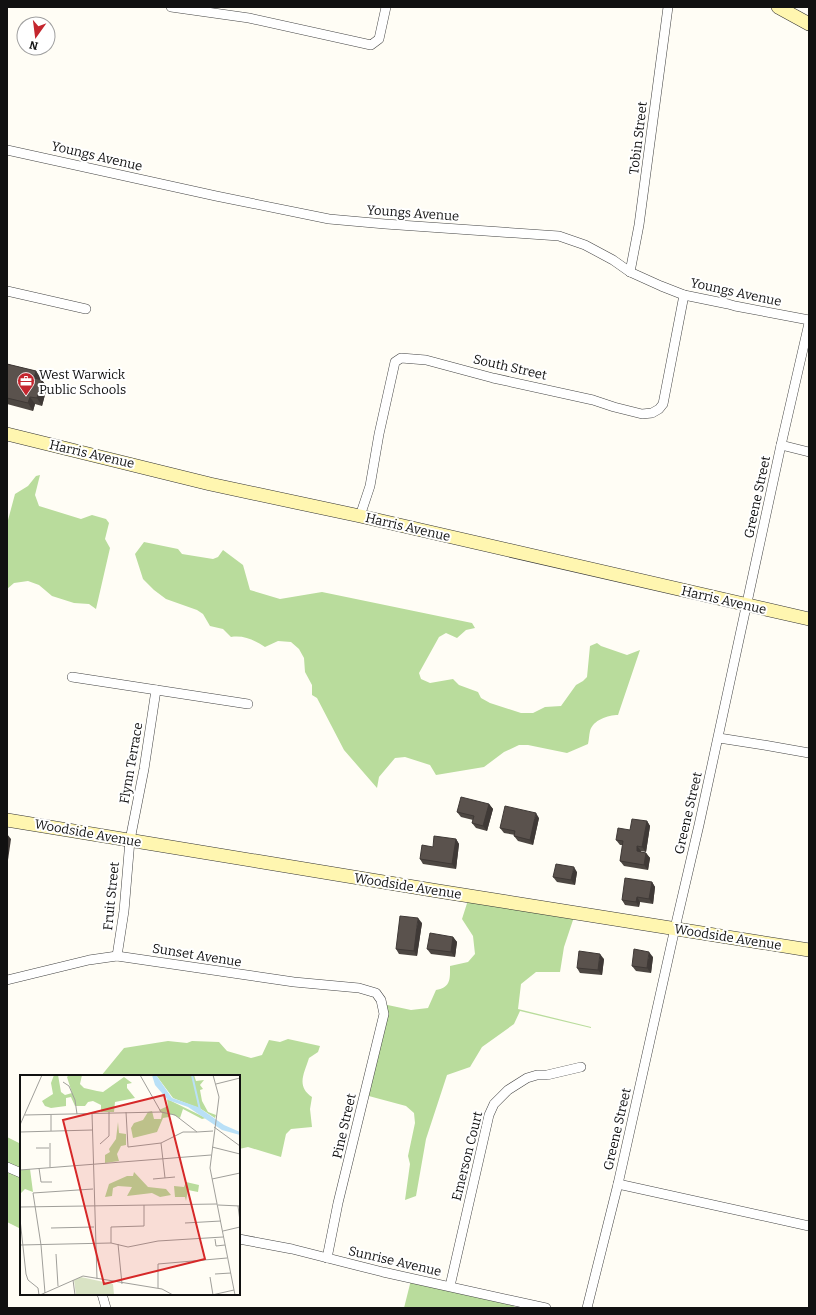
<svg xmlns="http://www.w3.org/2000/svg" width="816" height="1315" font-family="Bitter,serif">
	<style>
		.forest { fill: #b9dc9c }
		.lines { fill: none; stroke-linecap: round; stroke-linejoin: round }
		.street-casing { stroke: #444; stroke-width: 10 }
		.secondary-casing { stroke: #333; stroke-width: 14 }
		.street { stroke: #fff; stroke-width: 9 }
		.secondary { stroke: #fff6b0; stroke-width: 13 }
		.wall { fill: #4d4742 }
		.shaded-wall { fill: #3f3936 }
		.building { fill: #5a524d; stroke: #3f3936 }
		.labels { text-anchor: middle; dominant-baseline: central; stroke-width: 4; stroke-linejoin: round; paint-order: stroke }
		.street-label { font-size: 13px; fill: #111; stroke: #fff }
		.poi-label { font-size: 13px; fill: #111; stroke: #fff; text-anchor: start }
		.inset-river { fill: none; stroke: #b9e0f7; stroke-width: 2 }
		.inset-road { fill: none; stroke: #a09f9a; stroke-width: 1 }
		.view { fill: #d62828; fill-opacity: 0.15; stroke: #d62828; stroke-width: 2 }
		.inset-edge { fill: none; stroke: #111; stroke-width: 2 }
	</style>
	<rect width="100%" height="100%" fill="#fffdf5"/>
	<g class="forest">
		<path d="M 40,475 L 35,495 L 39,506 L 81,519 L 92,515 L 106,519 L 109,523 L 105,539 L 110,548 L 96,609 L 89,604 L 74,603 L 52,596 L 39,585 L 28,581 L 14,583 L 7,589 L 7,524 L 15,494 L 28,486 L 36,476 Z"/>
		<path d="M 144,542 L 178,549 L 182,554 L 213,559 L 218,557 L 223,550 L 243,565 L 250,590 L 280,599 L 322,592 L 472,623 L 475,628 L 466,630 L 457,638 L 446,633 L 439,637 L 419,673 L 421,679 L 430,683 L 453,679 L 459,685 L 478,692 L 481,698 L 490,703 L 521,713 L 533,713 L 545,707 L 561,706 L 576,685 L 583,681 L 587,677 L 590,646 L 597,643 L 601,646 L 627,655 L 640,650 L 618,715 C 608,715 593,720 590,731 C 589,735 589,740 588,744 L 567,753 L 528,745 L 519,745 L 504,752 L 484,767 L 436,775 L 430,765 L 405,757 L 395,758 L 379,777 L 377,788 L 344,750 L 317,698 L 312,695 L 312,685 L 305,672 L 304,658 L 299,649 L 291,642 L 278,641 L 265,647 C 254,640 244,635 231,637 L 223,629 L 210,626 L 203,614 L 197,610 L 166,599 L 154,590 L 143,579 L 135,554 Z"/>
		<path d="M 469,897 L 575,914 L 564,947 L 560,972 L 536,972 L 521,984 L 518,1009 L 591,1027 L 591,1028 L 520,1011 L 514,1024 L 482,1047 L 470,1067 L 447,1075 L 426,1139 L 416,1196 L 405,1200 L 410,1164 L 408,1156 L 415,1123 L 414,1113 L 406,1106 L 365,1095 L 383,1004 L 411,1010 L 428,1008 L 436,990 C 451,987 450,979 450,966 L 468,962 L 475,954 L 473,936 L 462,919 Z"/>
		<path d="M 288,1039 L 320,1046 L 318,1052 L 309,1058 C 304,1074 296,1086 312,1097 L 310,1109 L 312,1127 L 291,1129 L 286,1134 L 281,1157 L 248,1147 L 239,1149 L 239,1076 L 101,1076 L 124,1048 L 168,1041 L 187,1043 L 192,1041 L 219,1042 L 227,1051 L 251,1058 L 262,1055 L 269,1040 L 280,1042 Z"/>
		<path d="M 7,1137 L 21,1144 L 21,1229 L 7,1222 Z"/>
		<path d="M 411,1280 L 515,1304 L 514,1308 L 404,1308 Z"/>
	</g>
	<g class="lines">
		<g class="street-casing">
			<g id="street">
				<path d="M 171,7 L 249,18 L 371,45 L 379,39 L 386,7"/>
				<path d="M 7,150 L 216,196 L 329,219 L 385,224 L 559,236 L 585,245 L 613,260 L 630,272 L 661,286 L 684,295 L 728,304 L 735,306 L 809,320"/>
				<path d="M 630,272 L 639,225 L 668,7"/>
				<path d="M 7,291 L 86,309"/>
				<path d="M 781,445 L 809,452"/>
				<path d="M 360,516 L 370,486 L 379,434 L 395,362 L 401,358 L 426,360 L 493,378 L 593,400 L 614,407 L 642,414 L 652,413 L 659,409 L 663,404 L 664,399 L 684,295"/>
				<path d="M 72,677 L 248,704"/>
				<path d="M 719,738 L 764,745 L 809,753"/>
				<path d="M 117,956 L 124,911 L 130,840 L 144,769 L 156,690"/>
				<path d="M 7,980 L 89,960 L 117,956 L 294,982 L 359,988 L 376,993 L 381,1000 L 384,1014 L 338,1203 L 327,1258"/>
				<path d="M 7,1167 L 21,1173"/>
				<path d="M 618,1184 L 809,1226"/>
				<path d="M 239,1239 L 292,1249 L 383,1272 L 546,1308"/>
				<path d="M 450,1286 L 489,1115 L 494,1104 L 508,1090 L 527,1078 L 537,1075 L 547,1075 L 581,1067"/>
				<path d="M 102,1294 L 106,1308"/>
				<path d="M 587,1308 L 618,1184 L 675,928 L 699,825 L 781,445 L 809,323"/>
			</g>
		</g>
		<g class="secondary-casing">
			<g id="secondary">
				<path d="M 778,7 L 809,24"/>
				<path d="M 7,434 L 210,484 L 360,516 L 809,619"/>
				<path d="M 7,820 L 438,891 L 809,950"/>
			</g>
		</g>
		<use href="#street" class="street"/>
		<use href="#secondary" class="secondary"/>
	</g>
	<g class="wall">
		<path d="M 7,364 L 36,371 L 41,379 L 47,387 L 42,406 L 35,404 L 33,411 L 7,404 Z"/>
		<path d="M 489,804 L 493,809 L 487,831 L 476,828 L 472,823 L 473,820 L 461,817 L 457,812 Z"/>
		<path d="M 539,818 L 533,845 L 518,841 L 514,836 L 515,835 L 504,833 L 500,828 Z"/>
		<path d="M 647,821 L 650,826 L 646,852 L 641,851 L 641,852 L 646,853 L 650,858 L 648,870 L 624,866 L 620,861 L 623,845 L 620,845 L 616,840 L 630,830 Z"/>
		<path d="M 456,839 L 459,844 L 456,869 L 423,864 L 420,859 L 433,847 Z"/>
		<path d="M 577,872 L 575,885 L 557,882 L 553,877 Z"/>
		<path d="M 652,882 L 655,887 L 653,904 L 640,902 L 639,907 L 625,905 L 622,900 Z"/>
		<path d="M 422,923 L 417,956 L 399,954 L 396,949 Z"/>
		<path d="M 453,937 L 457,942 L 455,957 L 431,954 L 427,949 Z"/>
		<path d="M 653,957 L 651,973 L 636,971 L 632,966 Z"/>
		<path d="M 604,959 L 602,975 L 580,973 L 577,968 Z"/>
	</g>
	<g class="shaded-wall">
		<path d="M 36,371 L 41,379 L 40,385 L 34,378 Z"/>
		<path d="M 42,380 L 47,387 L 42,406 L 37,398 Z"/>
		<path d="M 30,397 L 35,404 L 33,411 L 28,403 Z"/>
		<path d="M 489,804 L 493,809 L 487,831 L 483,826 Z"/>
		<path d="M 536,813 L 539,818 L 533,845 L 530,840 Z"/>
		<path d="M 647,821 L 650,826 L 646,852 L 642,847 Z"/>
		<path d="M 7,834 L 11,839 L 7,867 Z"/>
		<path d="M 456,839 L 459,844 L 456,869 L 452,864 Z"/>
		<path d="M 637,846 L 641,851 L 640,856 L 637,851 Z"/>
		<path d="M 646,853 L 650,858 L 648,870 L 644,865 Z"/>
		<path d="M 574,867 L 577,872 L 575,885 L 571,880 Z"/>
		<path d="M 652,882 L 655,887 L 653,904 L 649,899 Z"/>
		<path d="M 637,897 L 640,902 L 639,907 L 636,902 Z"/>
		<path d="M 418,918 L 422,923 L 417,956 L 414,951 Z"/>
		<path d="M 453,937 L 457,942 L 455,957 L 451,952 Z"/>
		<path d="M 649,952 L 653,957 L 651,973 L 647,968 Z"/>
		<path d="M 600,954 L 604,959 L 602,975 L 598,970 Z"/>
	</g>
	<g class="building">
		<path d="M 7,364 L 36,371 L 34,378 L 42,380 L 37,398 L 30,397 L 28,403 L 7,398 Z"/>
		<path d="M 461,797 L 489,804 L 483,826 L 472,823 L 474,816 L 457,812 Z"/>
		<path d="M 505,806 L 536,813 L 530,840 L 514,836 L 515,831 L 500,828 Z"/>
		<path d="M 632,819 L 647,821 L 642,847 L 637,846 L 637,851 L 646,853 L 644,865 L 620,861 L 623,841 L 616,840 L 618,828 L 630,830 Z"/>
		<path d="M 434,836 L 456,839 L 452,864 L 420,859 L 422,845 L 433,847 Z"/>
		<path d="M 556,864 L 574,867 L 571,880 L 553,877 Z"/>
		<path d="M 625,878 L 652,882 L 649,899 L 637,897 L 636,902 L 622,900 Z"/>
		<path d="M 400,916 L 418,918 L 414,951 L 396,949 Z"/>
		<path d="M 430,933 L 453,937 L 451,952 L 427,949 Z"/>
		<path d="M 634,949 L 649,952 L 647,968 L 632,966 Z"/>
		<path d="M 579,951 L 600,954 L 598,970 L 577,968 Z"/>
	</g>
	<defs>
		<g id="office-pin" transform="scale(0.9)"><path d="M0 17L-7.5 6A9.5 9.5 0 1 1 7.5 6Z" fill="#c4262e" stroke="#fff"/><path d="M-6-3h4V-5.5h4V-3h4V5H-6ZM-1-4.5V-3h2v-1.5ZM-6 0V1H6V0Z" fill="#fff"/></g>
	</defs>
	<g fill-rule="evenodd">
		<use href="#office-pin" x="26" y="381"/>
	</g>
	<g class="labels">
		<g class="street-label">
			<text transform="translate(638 138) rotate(-83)">Tobin Street</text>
			<text transform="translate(97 156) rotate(13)">Youngs Avenue</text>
			<text transform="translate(413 213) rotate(4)">Youngs Avenue</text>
			<text transform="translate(736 292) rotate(12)">Youngs Avenue</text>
			<text transform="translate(510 367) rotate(13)">South Street</text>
			<text transform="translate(92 454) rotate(13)">Harris Avenue</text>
			<text transform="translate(757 497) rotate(-78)">Greene Street</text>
			<text transform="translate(408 527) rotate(13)">Harris Avenue</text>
			<text transform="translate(724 600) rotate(13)">Harris Avenue</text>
			<text transform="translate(131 763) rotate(-80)">Flynn Terrace</text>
			<text transform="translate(688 813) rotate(-77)">Greene Street</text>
			<text transform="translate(88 833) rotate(10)">Woodside Avenue</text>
			<text transform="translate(408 886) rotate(9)">Woodside Avenue</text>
			<text transform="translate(111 896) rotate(-84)">Fruit Street</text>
			<text transform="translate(728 937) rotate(9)">Woodside Avenue</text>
			<text transform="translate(197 955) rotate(9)">Sunset Avenue</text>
			<text transform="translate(344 1126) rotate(-77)">Pine Street</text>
			<text transform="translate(617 1129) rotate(-77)">Greene Street</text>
			<text transform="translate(467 1156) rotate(-76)">Emerson Court</text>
			<text transform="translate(395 1261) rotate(13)">Sunrise Avenue</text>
		</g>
		<g class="poi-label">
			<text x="39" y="374">West Warwick<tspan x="39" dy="15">Public Schools</tspan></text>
		</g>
	</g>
	<g transform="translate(20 1075)">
		<rect width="220" height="220" fill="#fffdf5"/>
		<path d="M 34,0 L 38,0 L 41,17 L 45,20 L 52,18 L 47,2 L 49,0 L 62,0 L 60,9 L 64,13 L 77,16 L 83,17 L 104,2 L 112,8 L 107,9 L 107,13 L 115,23 L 95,27 L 94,37 L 81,37 L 81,30 L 73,26 L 68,27 L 65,31 L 55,31 L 51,22 L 46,23 L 46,31 L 31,33 L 25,31 L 22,26 L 33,19 L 31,8 ZM 136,0 L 174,0 L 176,6 L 184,5 L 180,10 L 183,14 L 180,15 L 182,26 L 188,37 L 196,40 L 195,43 L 181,34 L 153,23 ZM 147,24 L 186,43 L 182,44 L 163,34 L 160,43 L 151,39 L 149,42 L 143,43 L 137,57 L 113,63 L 111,53 L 114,48 L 123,45 L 128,37 L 132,36 L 134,44 L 141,44 L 142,38 L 139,35 L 148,31 ZM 98,47 L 99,58 L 106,59 L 106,70 L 101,71 L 97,79 L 99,86 L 85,88 L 85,80 L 90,77 L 89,74 L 80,74 L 89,74 L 96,64 ZM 10,94 L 13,117 L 5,114 L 0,119 L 0,95 ZM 114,97 L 128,112 L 146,114 L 151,120 L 140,122 L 132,118 L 107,121 L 112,112 L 98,111 L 93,113 L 92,121 L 85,122 L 89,109 L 107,101 L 113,101 ZM 166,107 L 179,110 L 178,117 L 168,115 L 166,126 L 165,122 L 155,122 L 154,111 L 164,112 Z" fill="#b9dc9c"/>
		<path d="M 61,202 L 93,209 L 94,220 L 56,220 L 54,205 Z" fill="#d9e3c4"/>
		<path d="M 132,0 L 136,0 L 152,23 L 178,32 L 204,50 L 220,57 L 220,60 L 202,55 L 168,32 L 148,25 L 135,10 Z" fill="#b9e0f7"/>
		<path class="inset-river" d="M 172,0 L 180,35"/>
		<path class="inset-road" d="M 120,0 L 141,37 L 155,40 L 177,57 L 193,56M 193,0 L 199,22 L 190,93 L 215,220M 43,7 L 49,11 L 55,25 L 57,39M 196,9 L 220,3M 106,37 L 108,72 L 141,68 L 163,57 L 177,57M 72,38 L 77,204M 5,40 L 141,37M 31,40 L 31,56M 0,50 L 22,0M 194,52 L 220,71M 0,57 L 72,55M 141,68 L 145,103M 80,69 L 89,61 L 89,37M 192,72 L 220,79M 16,73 L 29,73M 30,92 L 30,68M 19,93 L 21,107 L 32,107M 0,95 L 191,80M 133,104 L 155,102M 192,104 L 220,98M 198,130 L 220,131M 218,131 L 220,146M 0,132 L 197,129M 0,144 L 6,199 L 8,205 L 18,213 L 19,220M 165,148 L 201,146M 31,153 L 74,152M 203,156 L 220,152M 195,164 L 196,171 L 205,170M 91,168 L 91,152 L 124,151 L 124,130M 98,169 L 102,209M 0,170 L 91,168 L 108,172 L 138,166 L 203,162M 36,179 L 38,211M 195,199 L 211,198M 190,202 L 193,220M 53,205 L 55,220M 138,213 L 138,189 L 207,183M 25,218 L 21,170 L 13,118 L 73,114M 20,220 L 63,201 L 142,214 L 153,220M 192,220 L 214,215"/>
		<path class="view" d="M 144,20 L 185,184 L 84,209 L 43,45 Z"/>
		<rect width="220" height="220" class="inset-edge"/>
	</g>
	<rect width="816" height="1315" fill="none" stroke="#111111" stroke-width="16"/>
	<g transform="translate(36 36) rotate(194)"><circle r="19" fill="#ffffff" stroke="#a0a0a0"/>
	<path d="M0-3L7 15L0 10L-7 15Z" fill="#c4262e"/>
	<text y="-6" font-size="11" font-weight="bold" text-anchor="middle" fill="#111111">N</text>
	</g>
</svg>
